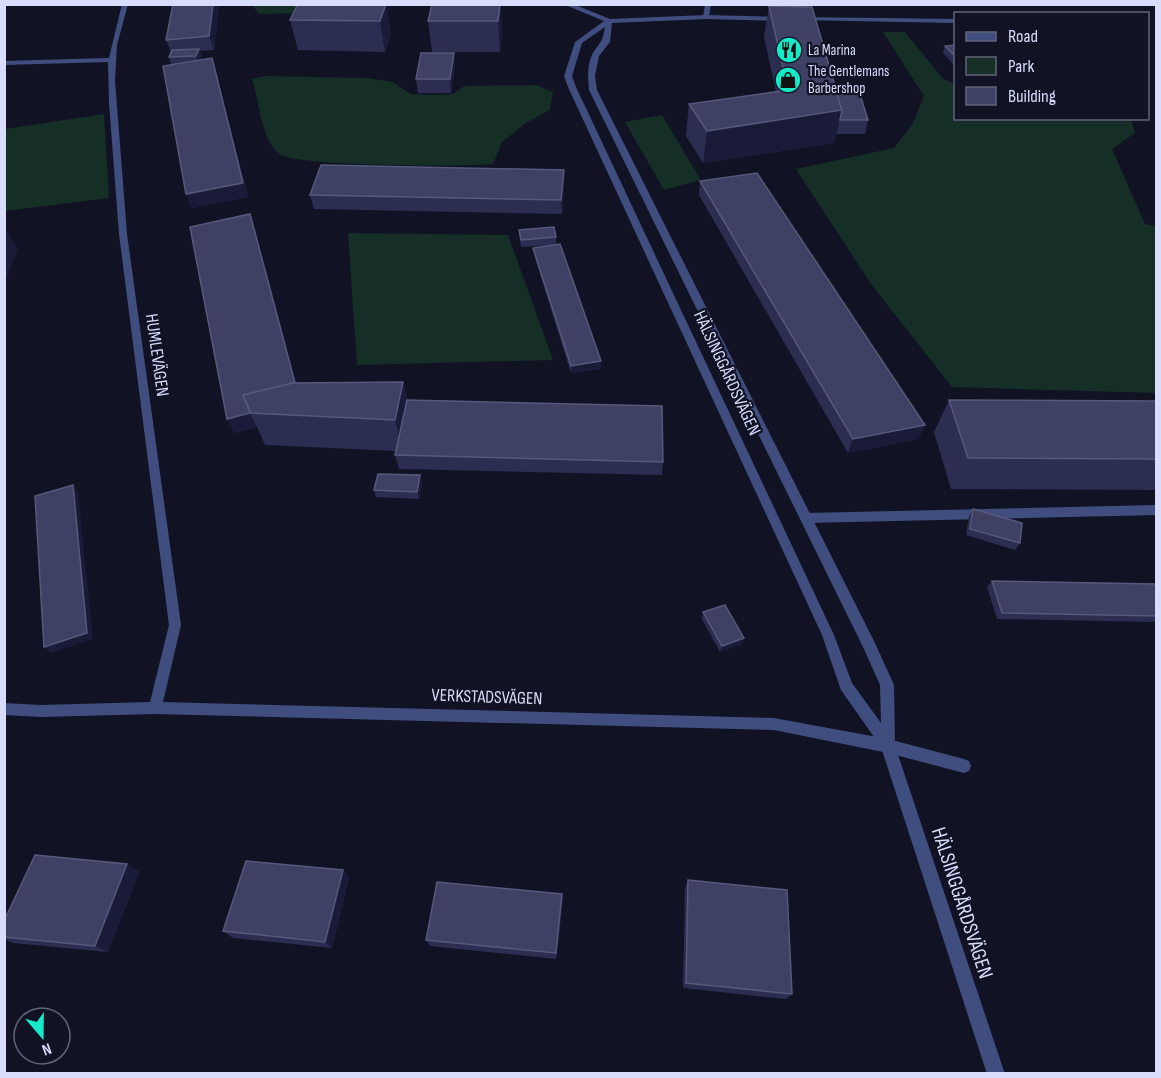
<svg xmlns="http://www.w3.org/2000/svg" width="1161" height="1078" font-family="'Sofia Sans Condensed',sans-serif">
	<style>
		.green { fill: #152e26 }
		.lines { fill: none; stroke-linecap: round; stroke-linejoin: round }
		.service { fill: #404e7f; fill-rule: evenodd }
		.minor { fill: #404e7f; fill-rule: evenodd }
		.tertiary { fill: #404e7f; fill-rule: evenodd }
		.wall { fill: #2c2e51 }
		.shaded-wall { fill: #191b38 }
		.building { fill: #3e4163; stroke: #56597b; stroke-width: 1.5 }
		.labels { text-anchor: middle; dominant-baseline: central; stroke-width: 4.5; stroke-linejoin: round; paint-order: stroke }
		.far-poi-label { font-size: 15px; fill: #d8ddfc; stroke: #111325; text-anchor: start }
		.street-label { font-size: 18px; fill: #d8ddfc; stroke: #111325 }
		.near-street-label { font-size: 21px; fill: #d8ddfc; stroke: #111325 }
	</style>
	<rect width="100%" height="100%" fill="#111325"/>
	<g class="green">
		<path d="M 252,5 L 357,5 L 305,13 L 259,14 Z"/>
		<path d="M 883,32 L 905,32 L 943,79 L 955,84 L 956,118 L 1131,119 L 1135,133 L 1112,149 L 1145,224 L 1156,226 L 1156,393 L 952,387 L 871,284 L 796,169 L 894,148 L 912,125 L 924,96 Z"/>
		<path d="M 264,76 L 367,78 L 392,82 L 411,94 L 432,95 L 453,94 L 464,86 L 537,85 L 553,92 L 550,110 L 526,123 L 502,142 L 493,164 C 467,167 297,166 281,155 C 260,140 260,102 252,79 Z"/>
		<path d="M 104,114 L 109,198 L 5,211 L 5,129 Z"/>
		<path d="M 662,115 L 701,180 L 664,190 L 625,122 Z"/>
		<path d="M 348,233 L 508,235 L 553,360 L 357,365 Z"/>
	</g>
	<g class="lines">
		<g class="service">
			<path d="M 705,4 L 711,4 L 709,17 L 706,19 L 703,17 Z"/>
			<path d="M 1156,505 L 1156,515 L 806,523 L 802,521 L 800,518 L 802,515 L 806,513 Z"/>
			<path d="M 888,739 L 964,759 L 969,761 L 971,766 L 969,771 L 964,773 L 888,753 L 883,751 L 881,746 L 883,741 Z"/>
		</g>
		<path class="minor" d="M 122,4 L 128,4 L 117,45 L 115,81 L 127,234 L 181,625 L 163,702 L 774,718 L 888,739 L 893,741 L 895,746 L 893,751 L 888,753 L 774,730 L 155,714 L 41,717 L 4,715 L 4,703 L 41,705 L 150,702 L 169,625 L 119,234 L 109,103 L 108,62 L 4,65 L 4,61 L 109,58 Z"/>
		<g class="tertiary">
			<path d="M 563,4 L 573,4 L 610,19 L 706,15 L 784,17 L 787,19 L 784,21 L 706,19 L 612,23 L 610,42 L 599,56 L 595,76 L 597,90 L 875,643 L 894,685 L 895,746 L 1005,1074 L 987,1074 L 881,747 L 841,690 L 822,635 L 568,87 L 564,76 L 575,42 L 604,21 ZM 605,27 C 602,45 600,41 592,55 C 587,65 588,79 589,90 L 864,649 L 880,685 L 881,723 L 852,683 L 834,635 L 576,87 L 572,76 L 582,43 Z"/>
			<path d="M 801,17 L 956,19 L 956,23 L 799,20 L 799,18 Z"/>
		</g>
	</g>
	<g class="wall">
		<path d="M 219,4 L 214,50 L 200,51 L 202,56 L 200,60 L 212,58 L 216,72 L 248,197 L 191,208 L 177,64 L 171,64 L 169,57 L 171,52 L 166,40 Z"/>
		<path d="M 386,4 L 391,34 L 385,52 L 298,50 L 290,20 Z"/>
		<path d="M 500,4 L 502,33 L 500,52 L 432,52 L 428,21 Z"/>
		<path d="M 769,6 L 836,91 L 868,120 L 865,134 L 836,134 L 834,143 L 703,163 L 686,136 L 689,104 L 776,92 L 764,37 Z"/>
		<path d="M 956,45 L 956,67 L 943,53 L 945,46 Z"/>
		<path d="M 455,66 L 451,93 L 418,93 L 416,79 Z"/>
		<path d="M 700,181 L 925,425 L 918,439 L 848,453 L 699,195 Z"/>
		<path d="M 564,184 L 562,214 L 314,209 L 310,195 Z"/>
		<path d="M 255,229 L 296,383 L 403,382 L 407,400 L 663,462 L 662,475 L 399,469 L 395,455 L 396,451 L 265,445 L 257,427 L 234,433 Z"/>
		<path d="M 519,230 L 556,237 L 556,245 L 521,247 Z"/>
		<path d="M 533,248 L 601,361 L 601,369 L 571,373 L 534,255 Z"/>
		<path d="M 949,400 L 1156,401 L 1156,490 L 951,489 L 934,432 Z"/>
		<path d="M 420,475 L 422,482 L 419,499 L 376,497 L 374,490 Z"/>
		<path d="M 973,509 L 1020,543 L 1015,550 L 966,535 L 969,516 Z"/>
		<path d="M 992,581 L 1156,584 L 1156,622 L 997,619 L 987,587 Z"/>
		<path d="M 703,612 L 744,638 L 742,644 L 720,652 L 702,619 Z"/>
		<path d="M 127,864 L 139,872 L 108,952 L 13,943 L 4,939 L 4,921 Z"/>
		<path d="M 343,870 L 349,878 L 332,948 L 233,938 L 223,931 Z"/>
		<path d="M 688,880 L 792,994 L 786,999 L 683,988 L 685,888 Z"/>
		<path d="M 562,894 L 563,901 L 556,959 L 430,946 L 426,940 Z"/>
	</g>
	<g class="shaded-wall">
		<path d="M 213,4 L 219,4 L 214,50 L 209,36 Z"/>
		<path d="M 386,4 L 391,34 L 385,52 L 380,21 Z"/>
		<path d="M 500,4 L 502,33 L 500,52 L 498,21 Z"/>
		<path d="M 199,49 L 202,56 L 198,63 L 196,56 Z"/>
		<path d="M 454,53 L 455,66 L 451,93 L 450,79 Z"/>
		<path d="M 212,58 L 216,72 L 248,197 L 191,208 L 186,194 Z"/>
		<path d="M 842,110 L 834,143 L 703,163 L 707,131 Z"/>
		<path d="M 564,170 L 564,184 L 562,214 L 561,200 Z"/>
		<path d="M 250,214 L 255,229 L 305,414 L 300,400 Z"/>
		<path d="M 5,228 L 18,249 L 4,285 L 4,230 Z"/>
		<path d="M 601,361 L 601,369 L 571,373 L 571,366 Z"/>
		<path d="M 403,382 L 410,414 L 403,452 L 395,420 Z"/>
		<path d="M 250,413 L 257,427 L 234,433 L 227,419 Z"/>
		<path d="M 925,425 L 918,439 L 848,453 L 853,439 Z"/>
		<path d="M 420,475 L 422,482 L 419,499 L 417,492 Z"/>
		<path d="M 73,485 L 78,492 L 93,639 L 51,653 L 44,647 Z"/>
		<path d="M 744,638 L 742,644 L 720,652 L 722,646 Z"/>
		<path d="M 127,864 L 139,872 L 108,952 L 95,946 Z"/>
		<path d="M 343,870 L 349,878 L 332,948 L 325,942 Z"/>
		<path d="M 562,894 L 563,901 L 556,959 L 556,953 Z"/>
	</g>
	<g class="building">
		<path d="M 173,4 L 213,4 L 209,36 L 166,40 Z"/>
		<path d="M 298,4 L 386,4 L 380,21 L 290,20 Z"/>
		<path d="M 432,4 L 500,4 L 498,21 L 428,21 Z"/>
		<path d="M 769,6 L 812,7 L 842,110 L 707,131 L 689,104 L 788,90 Z"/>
		<path d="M 956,45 L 956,57 L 945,46 Z"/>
		<path d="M 199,49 L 196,56 L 169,57 L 172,50 Z"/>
		<path d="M 421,53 L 454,53 L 450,79 L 416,79 Z"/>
		<path d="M 212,58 L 243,183 L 186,194 L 163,66 Z"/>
		<path d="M 836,91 L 859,91 L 868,120 L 840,120 L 842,110 Z"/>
		<path d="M 321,165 L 564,170 L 561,200 L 310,195 Z"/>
		<path d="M 757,173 L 925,425 L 853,439 L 700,181 Z"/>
		<path d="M 250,214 L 295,383 L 243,395 L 250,413 L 227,419 L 190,227 Z"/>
		<path d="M 554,227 L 556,237 L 521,240 L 519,230 Z"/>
		<path d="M 560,244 L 601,361 L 571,366 L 533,248 Z"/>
		<path d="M 403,382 L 395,420 L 251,413 L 243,395 L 293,383 Z"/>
		<path d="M 407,400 L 662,406 L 663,462 L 395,455 Z"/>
		<path d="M 949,400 L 1156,401 L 1156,459 L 968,458 Z"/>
		<path d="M 378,474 L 420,475 L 417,492 L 374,490 Z"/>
		<path d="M 73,485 L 87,633 L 44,647 L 35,496 Z"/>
		<path d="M 973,509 L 1022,523 L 1020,543 L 970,529 Z"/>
		<path d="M 992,581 L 1156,584 L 1156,616 L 1002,613 Z"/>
		<path d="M 725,605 L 744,638 L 722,646 L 703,612 Z"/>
		<path d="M 35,855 L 127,864 L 95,946 L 4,937 L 4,921 Z"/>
		<path d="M 246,861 L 343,870 L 325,942 L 223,931 Z"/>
		<path d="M 688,880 L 787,890 L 792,994 L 686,983 Z"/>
		<path d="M 437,882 L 562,894 L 556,953 L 426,940 Z"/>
	</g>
	<defs>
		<g id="restaurant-disc" transform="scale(1.35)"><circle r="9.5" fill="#15eac8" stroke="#111325"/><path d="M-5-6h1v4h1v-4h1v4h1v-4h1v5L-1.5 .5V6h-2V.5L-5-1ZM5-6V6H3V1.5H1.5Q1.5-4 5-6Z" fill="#111"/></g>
		<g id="shop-disc" transform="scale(1.35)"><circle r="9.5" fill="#15eac8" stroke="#111325"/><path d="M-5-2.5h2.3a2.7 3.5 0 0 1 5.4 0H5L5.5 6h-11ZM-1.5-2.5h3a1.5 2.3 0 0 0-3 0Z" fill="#111"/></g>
	</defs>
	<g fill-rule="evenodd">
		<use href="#restaurant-disc" x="789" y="50"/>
		<use href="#shop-disc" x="788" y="80"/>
	</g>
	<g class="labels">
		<g class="far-poi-label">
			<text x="808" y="50">La Marina</text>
			<text x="808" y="71">The Gentlemans<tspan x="808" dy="17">Barbershop</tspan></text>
		</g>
		<g class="street-label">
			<text transform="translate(157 355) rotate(82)">HUMLEVÄGEN</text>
			<text transform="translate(727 373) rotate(65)">HÄLSINGGÅRDSVÄGEN</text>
			<text transform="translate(487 697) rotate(2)">VERKSTADSVÄGEN</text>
		</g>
		<g class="near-street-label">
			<text transform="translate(962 903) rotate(72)">HÄLSINGGÅRDSVÄGEN</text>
		</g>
	</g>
	<rect width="1161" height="1078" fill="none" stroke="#d8ddfc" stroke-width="12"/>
	<rect x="954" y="12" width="195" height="108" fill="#111325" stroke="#61647b" stroke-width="1.5"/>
	<rect x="966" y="32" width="30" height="9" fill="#404e7f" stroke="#61647b" stroke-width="1.5"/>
	<text x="1008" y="42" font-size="18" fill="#d8ddfc">Road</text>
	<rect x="966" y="57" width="30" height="18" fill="#152e26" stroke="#61647b" stroke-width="1.5"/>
	<text x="1008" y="72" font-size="18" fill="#d8ddfc">Park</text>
	<rect x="966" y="87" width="30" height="18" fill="#3e4163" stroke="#61647b" stroke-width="1.5"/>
	<text x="1008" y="102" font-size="18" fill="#d8ddfc">Building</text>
	<g transform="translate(42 1036) rotate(160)"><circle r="28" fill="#111325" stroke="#61647b" stroke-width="1.5"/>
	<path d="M0-4.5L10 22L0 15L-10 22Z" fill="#15eac8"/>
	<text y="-9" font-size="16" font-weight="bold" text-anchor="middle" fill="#d8ddfc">N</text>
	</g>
</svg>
